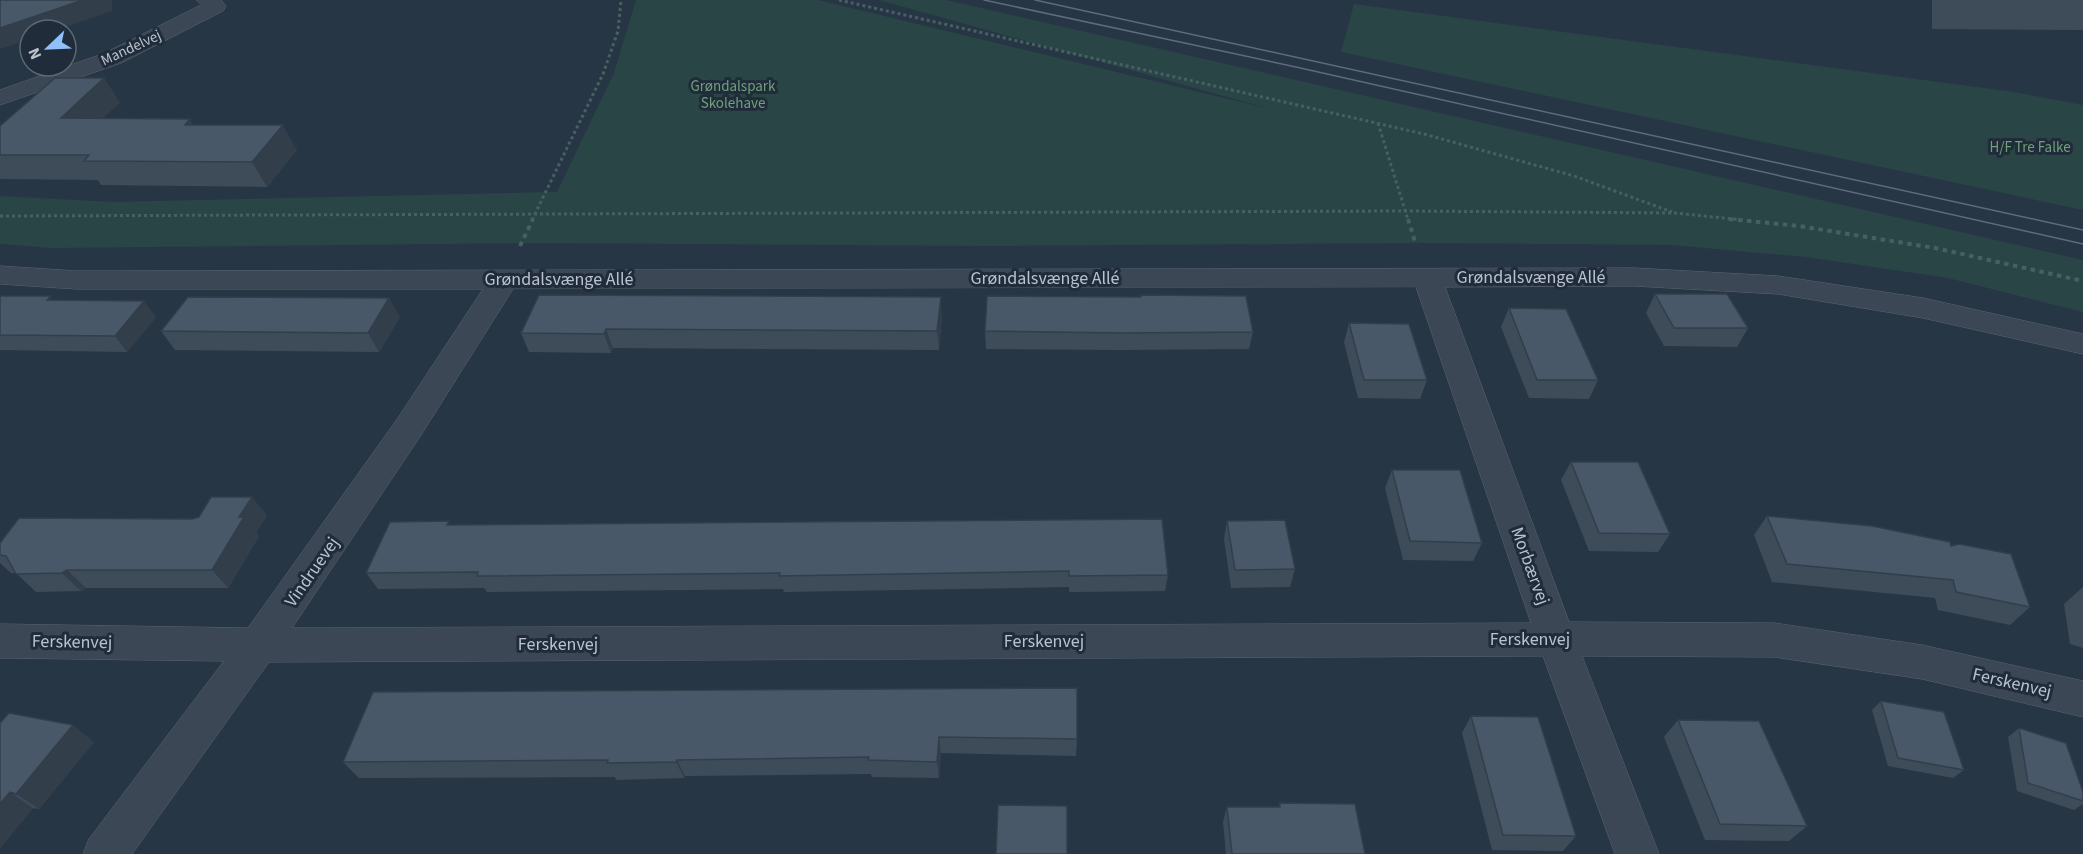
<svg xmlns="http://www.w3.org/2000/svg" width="2083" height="854" font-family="'Source Sans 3',sans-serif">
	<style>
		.green { fill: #294546 }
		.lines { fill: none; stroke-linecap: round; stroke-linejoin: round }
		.minor-casing { stroke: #5a6572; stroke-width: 1 }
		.path-far1 { stroke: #476162; stroke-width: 3; stroke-dasharray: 3 3; stroke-linecap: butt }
		.path { stroke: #476162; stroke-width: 4; stroke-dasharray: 4.5 4.5; stroke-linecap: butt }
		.minor { fill: #3b4755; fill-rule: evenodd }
		.tram { stroke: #5d6c7c; stroke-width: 1.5 }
		.wall { fill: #3e4c5a }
		.shaded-wall { fill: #323e4a }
		.building { fill: #485869; stroke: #323e4a; stroke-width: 1.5 }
		.labels { text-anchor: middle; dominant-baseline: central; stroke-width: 6; stroke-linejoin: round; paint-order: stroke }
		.far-street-label { font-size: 15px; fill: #b9c2ce; stroke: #202c3a }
		.far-park-label { font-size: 15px; fill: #6fa078; stroke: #202c3a }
		.street-label { font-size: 18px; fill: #b9c2ce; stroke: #202c3a }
	</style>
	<rect width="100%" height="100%" fill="#273645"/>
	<g class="green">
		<path d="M 636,0 L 818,0 L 1270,109 L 879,0 L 946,0 L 2083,260 L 2083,312 L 1948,278 L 1806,257 L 1671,245 L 1424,243 L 976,246 L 539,243 L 51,248 L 0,244 L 0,196 L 113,202 L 557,192 L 614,73 Z"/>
		<path d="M 1354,4 L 2014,92 L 2083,105 L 2083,210 L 1341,52 Z"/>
	</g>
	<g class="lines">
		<g class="minor-casing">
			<g id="minor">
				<path d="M 197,0 L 221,0 L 226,6 L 223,11 L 121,63 L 0,105 L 0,90 L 105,53 L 201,5 Z"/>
				<path d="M 0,266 L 76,271 L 1634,268 L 1778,276 L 1923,298 L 2083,334 L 2083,354 L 1923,318 L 1778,294 L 1634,286 L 1445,287 L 1569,622 L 1774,623 L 1922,645 L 2083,681 L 2083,717 L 1922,679 L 1774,657 L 1582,656 L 1659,854 L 1615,854 L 1543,656 L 269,662 L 132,854 L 83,854 L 89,839 L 224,661 L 0,658 L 0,624 L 248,628 L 398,418 L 483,289 L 76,289 L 0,284 ZM 1416,287 L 1531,623 L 292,628 L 421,435 L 513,289 Z"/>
			</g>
		</g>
		<g class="path-far1">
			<path d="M 839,0 L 1424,134 L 1574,176 L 1672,212"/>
			<path d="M 1378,123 L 1408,220"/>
			<path d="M 0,216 L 1405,211 L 1675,213 L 1743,220"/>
			<path d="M 532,220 L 603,74 L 618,31 L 621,0"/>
		</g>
		<g class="path">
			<path d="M 1408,219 L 1416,245"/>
			<path d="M 1729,219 L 1799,226 L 1935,248 L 2083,281"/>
			<path d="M 520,246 L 533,219"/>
		</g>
		<use href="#minor" class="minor"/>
		<g class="tram">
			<path d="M 984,0 L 1296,67 L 2083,244"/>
			<path d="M 1035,0 L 2083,230"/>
		</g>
	</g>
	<g class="wall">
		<path d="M 1932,0 L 2083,0 L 2083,30 L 1932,29 Z"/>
		<path d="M 120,102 L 103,118 L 194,125 L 297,150 L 267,187 L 101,185 L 98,180 L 0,179 L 0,126 Z"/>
		<path d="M 1655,294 L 1748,328 L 1737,347 L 1664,346 L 1646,313 Z"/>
		<path d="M 0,296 L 53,300 L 156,317 L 127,352 L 0,350 Z"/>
		<path d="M 1509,308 L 1598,380 L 1589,399 L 1529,398 L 1501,327 Z"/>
		<path d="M 942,315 L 939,350 L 613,348 L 611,353 L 529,352 L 521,333 Z"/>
		<path d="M 400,317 L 379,352 L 175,350 L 161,331 Z"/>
		<path d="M 1349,323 L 1427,380 L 1420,399 L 1358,398 L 1344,342 Z"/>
		<path d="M 985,331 L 1253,332 L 1249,349 L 1120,350 L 986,349 Z"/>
		<path d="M 1571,462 L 1670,534 L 1658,552 L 1589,551 L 1561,480 Z"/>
		<path d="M 1392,470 L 1482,543 L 1473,561 L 1403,560 L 1385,488 Z"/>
		<path d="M 267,515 L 256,533 L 259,536 L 228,588 L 86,588 L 81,591 L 36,592 L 16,573 L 11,573 L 0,563 L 0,543 L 192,519 Z"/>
		<path d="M 1767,516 L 1951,546 L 2030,607 L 2010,625 L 1938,610 L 1935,598 L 1772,582 L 1754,535 Z"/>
		<path d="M 1227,521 L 1295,569 L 1290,587 L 1231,588 L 1224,539 Z"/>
		<path d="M 451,525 L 1168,575 L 1165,591 L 1069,592 L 1069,587 L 784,592 L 783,589 L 487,592 L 484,588 L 378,589 L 366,573 Z"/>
		<path d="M 2083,587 L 2083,648 L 2070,644 L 2064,604 Z"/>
		<path d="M 373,692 L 1077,739 L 1076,756 L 941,753 L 939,778 L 872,777 L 871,774 L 685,776 L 684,778 L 616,780 L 615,777 L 359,778 L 343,762 Z"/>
		<path d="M 1881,701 L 1964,770 L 1953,778 L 1888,766 L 1872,710 Z"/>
		<path d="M 1471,716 L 1576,836 L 1563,851 L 1492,850 L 1462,733 Z"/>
		<path d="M 1678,720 L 1807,826 L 1789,841 L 1705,840 L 1664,737 Z"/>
		<path d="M 0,723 L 94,742 L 39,809 L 33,808 L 0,848 Z"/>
		<path d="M 2019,728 L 2083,792 L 2083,804 L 2074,810 L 2017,791 L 2008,737 Z"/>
		<path d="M 1280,803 L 1365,854 L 1226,854 L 1223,822 L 1227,807 L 1278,807 Z"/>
	</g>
	<g class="shaded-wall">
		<path d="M 83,0 L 112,0 L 112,11 L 56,30 L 30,30 L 30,39 L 0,49 L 0,28 Z"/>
		<path d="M 104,78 L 120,102 L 78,142 L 61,118 Z"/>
		<path d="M 190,119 L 205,143 L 185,125 Z"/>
		<path d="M 283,125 L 297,150 L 267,187 L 252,162 Z"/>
		<path d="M 941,297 L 942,315 L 939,350 L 937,331 Z"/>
		<path d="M 389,298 L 400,317 L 379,352 L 368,333 Z"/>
		<path d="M 144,301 L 156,317 L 127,352 L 115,336 Z"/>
		<path d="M 606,329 L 613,348 L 611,353 L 604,334 Z"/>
		<path d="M 252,497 L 267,515 L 256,533 L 259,536 L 228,588 L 212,570 L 239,517 Z"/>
		<path d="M 67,570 L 86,588 L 81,591 L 62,573 Z"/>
		<path d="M 73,725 L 94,742 L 39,809 L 16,794 Z"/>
		<path d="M 939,737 L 941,753 L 939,778 L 937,762 Z"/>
		<path d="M 677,760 L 685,776 L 684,778 L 676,762 Z"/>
		<path d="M 10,792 L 33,808 L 0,848 L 0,804 Z"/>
	</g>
	<g class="building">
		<path d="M 0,0 L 83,0 L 0,28 Z"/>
		<path d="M 55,78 L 104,78 L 61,118 L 190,119 L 185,125 L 283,125 L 252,162 L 84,161 L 89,155 L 0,155 L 0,126 Z"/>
		<path d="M 1655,294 L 1727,294 L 1748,328 L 1674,328 Z"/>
		<path d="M 539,295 L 941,297 L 937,331 L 606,329 L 604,334 L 521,333 Z"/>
		<path d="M 1141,295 L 1246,296 L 1253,332 L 1121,333 L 985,331 L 987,296 L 1141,297 Z"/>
		<path d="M 0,296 L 51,296 L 47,300 L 144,301 L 115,336 L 0,335 Z"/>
		<path d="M 188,297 L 389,298 L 368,333 L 161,331 Z"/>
		<path d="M 1509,308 L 1566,309 L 1598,380 L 1537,380 Z"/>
		<path d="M 1349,323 L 1409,324 L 1427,380 L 1364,380 Z"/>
		<path d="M 1571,462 L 1638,462 L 1670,534 L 1599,533 Z"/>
		<path d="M 1392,470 L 1460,470 L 1482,543 L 1410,541 Z"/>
		<path d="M 211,497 L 252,497 L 239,517 L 244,517 L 212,570 L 67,570 L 62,573 L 16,574 L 6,556 L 0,555 L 0,543 L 19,518 L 192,519 L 199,517 Z"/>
		<path d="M 1767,516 L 1872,526 L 1950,542 L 1951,546 L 1959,544 L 2011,554 L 2030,607 L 1956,592 L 1953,580 L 1787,564 Z"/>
		<path d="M 1162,519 L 1168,575 L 1069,576 L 1069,571 L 779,576 L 780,573 L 477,576 L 478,572 L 366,573 L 390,522 L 449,521 L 447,525 Z"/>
		<path d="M 1285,520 L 1295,569 L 1235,570 L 1227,521 Z"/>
		<path d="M 1077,688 L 1077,739 L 939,737 L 937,762 L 868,760 L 869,757 L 677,760 L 676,762 L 607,763 L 608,760 L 343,762 L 373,692 Z"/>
		<path d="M 1881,701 L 1944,712 L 1964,770 L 1898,758 Z"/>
		<path d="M 9,713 L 73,725 L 16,794 L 10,792 L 0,804 L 0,723 Z"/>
		<path d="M 1471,716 L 1538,717 L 1576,836 L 1503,835 Z"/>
		<path d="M 1678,720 L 1759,721 L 1807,826 L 1720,824 Z"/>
		<path d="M 2019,728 L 2066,743 L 2083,792 L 2083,801 L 2028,783 Z"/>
		<path d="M 1280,803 L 1355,804 L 1365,854 L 1232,854 L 1227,807 L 1280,807 Z"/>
		<path d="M 998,805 L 1067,806 L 1067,854 L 996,854 Z"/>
	</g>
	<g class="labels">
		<g class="far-street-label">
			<text transform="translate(131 48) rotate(-25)">Mandelvej</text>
		</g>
		<g class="far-park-label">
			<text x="733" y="86">Grøndalspark<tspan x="733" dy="17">Skolehave</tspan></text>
			<text x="2030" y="147">H/F Tre Falke</text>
		</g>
		<g class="street-label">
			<text x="1531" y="277">Grøndalsvænge Allé</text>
			<text x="1045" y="278">Grøndalsvænge Allé</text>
			<text x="559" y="279">Grøndalsvænge Allé</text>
			<text transform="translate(1530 566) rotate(70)">Morbærvej</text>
			<text transform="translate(312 572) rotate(-55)">Vindruevej</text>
			<text x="1530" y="639">Ferskenvej</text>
			<text x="1044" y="641">Ferskenvej</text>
			<text transform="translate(72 642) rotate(1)">Ferskenvej</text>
			<text x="558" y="644">Ferskenvej</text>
			<text transform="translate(2012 683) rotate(13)">Ferskenvej</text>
		</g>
	</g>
	<g transform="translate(48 48) rotate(247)"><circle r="28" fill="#202c3a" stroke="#5d6875" stroke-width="1.5"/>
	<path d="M0-4.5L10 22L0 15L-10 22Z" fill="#90c0fc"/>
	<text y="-9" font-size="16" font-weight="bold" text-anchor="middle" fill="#b9c2ce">N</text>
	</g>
</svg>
